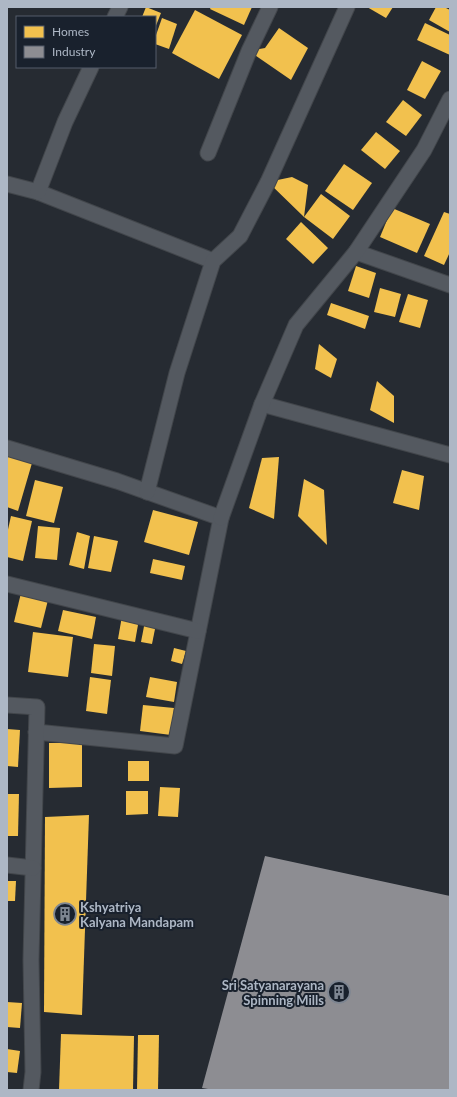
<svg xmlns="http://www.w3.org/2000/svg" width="457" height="1097" font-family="Lato,sans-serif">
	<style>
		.homes { fill: #f2c14e }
		.industry { fill: #8d8d92 }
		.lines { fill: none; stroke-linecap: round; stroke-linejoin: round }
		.minor-casing { stroke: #42464b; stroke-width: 17 }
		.minor { stroke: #545960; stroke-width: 15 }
		.labels { text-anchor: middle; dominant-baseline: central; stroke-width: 4; stroke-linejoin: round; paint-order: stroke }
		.poi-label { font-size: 13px; font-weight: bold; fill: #adb7c5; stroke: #19212d; text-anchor: start }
	</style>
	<rect width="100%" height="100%" fill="#262b32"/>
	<g class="homes">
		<path d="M 146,7 L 161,13 L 155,28 L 155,17 L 142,17 Z"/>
		<path d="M 211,7 L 252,7 L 244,25 L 210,9 Z"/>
		<path d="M 367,7 L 393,7 L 386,18 Z"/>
		<path d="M 436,7 L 444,7 L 450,10 L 450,32 L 429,20 Z"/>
		<path d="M 195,10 L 242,35 L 219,79 L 172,53 Z"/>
		<path d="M 162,18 L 177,24 L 169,49 L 155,44 L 155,38 Z"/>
		<path d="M 425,23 L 450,35 L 450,55 L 417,40 Z"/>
		<path d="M 279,28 L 308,48 L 291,80 L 249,51 L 265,48 Z"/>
		<path d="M 422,61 L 441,71 L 425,99 L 407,90 Z"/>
		<path d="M 403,100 L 422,115 L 406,136 L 386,122 Z"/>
		<path d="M 376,132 L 400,151 L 385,169 L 361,150 Z"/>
		<path d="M 344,164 L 372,183 L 353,210 L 325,191 Z"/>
		<path d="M 292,177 L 308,185 L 304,217 L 321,194 L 350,216 L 333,239 L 304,217 L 268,182 Z"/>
		<path d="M 392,208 L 430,224 L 417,253 L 380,237 Z"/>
		<path d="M 444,212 L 450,214 L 450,252 L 444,265 L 424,256 Z"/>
		<path d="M 301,222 L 328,248 L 313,264 L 286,239 Z"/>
		<path d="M 356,266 L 376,273 L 369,298 L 348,291 Z"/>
		<path d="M 380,288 L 401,294 L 395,317 L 374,312 Z"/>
		<path d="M 408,294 L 428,300 L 420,328 L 399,322 Z"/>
		<path d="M 331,303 L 369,316 L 365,329 L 327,315 Z"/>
		<path d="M 319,344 L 337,359 L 331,378 L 315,369 Z"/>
		<path d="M 377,381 L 394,396 L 394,423 L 370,410 Z"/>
		<path d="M 7,456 L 32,463 L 18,511 L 7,507 Z"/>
		<path d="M 279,457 L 274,519 L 249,508 L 262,458 Z"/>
		<path d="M 402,470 L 424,476 L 419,510 L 393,503 Z"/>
		<path d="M 304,479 L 324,490 L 327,545 L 298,516 Z"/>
		<path d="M 35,480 L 63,487 L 54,523 L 26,516 Z"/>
		<path d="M 153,510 L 198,522 L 189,555 L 144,542 Z"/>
		<path d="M 11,516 L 32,521 L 23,561 L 7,557 L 7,534 Z"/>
		<path d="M 38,526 L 60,528 L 57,560 L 35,558 Z"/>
		<path d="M 77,532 L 90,536 L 84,569 L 69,565 Z"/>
		<path d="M 94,536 L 118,541 L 111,572 L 88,568 Z"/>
		<path d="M 153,559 L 185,566 L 182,580 L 150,573 Z"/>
		<path d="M 21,593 L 48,600 L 41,628 L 14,622 Z"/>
		<path d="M 63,610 L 96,617 L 92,639 L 58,631 Z"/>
		<path d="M 122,616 L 139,619 L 135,642 L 118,639 Z"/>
		<path d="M 146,616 L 157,619 L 152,644 L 141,642 Z"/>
		<path d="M 33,632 L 73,637 L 68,677 L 28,672 Z"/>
		<path d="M 94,644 L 115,646 L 112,676 L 91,673 Z"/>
		<path d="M 174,648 L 186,651 L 182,664 L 171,661 Z"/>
		<path d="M 90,677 L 111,680 L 107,714 L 86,711 Z"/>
		<path d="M 150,677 L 177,682 L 174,702 L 146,697 Z"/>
		<path d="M 143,705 L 174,708 L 171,735 L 140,731 Z"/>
		<path d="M 7,729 L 20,730 L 18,767 L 7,766 Z"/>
		<path d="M 49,743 L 82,743 L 82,787 L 49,788 Z"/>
		<rect x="128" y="761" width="21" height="20"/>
		<path d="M 160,787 L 180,788 L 178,817 L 158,816 Z"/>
		<path d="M 126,791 L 148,791 L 148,814 L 126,815 Z"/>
		<path d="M 7,794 L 19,794 L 18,836 L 7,836 Z"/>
		<path d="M 89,815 L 82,1015 L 44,1012 L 45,817 Z"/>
		<path d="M 7,881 L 16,881 L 15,901 L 7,901 Z"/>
		<path d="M 7,1002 L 22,1003 L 20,1028 L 7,1027 Z"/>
		<path d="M 61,1034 L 134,1036 L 133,1090 L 59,1090 Z"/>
		<path d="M 138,1035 L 159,1035 L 158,1090 L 137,1090 Z"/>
		<path d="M 7,1049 L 20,1051 L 17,1073 L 7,1072 Z"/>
	</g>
	<path class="industry" d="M 265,856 L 450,896 L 450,1090 L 214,1090 L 202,1088 Z"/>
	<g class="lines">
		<g class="minor-casing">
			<g id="minor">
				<path d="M 115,17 L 120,7"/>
				<path d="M 208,153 L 249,51 L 270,7"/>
				<path d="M 7,184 L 38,192 L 213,261"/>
				<path d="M 38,192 L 65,122 L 91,67"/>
				<path d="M 356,252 L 450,285"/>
				<path d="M 262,404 L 450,455"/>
				<path d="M 7,448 L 117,481 L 221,518 L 175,746 L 36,732"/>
				<path d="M 147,492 L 177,373 L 213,261 L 240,236 L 268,182 L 347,7"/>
				<path d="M 221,518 L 262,404 L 296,325 L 356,252 L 424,150 L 450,99"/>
				<path d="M 7,584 L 198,631"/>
				<path d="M 7,705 L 37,707 L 31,960 L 33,1072 L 31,1090"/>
				<path d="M 7,865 L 33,868"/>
			</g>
		</g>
		<use href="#minor" class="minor"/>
	</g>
	<defs>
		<g id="building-ring" transform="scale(1.15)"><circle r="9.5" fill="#19212d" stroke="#7e8692" stroke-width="1.5"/><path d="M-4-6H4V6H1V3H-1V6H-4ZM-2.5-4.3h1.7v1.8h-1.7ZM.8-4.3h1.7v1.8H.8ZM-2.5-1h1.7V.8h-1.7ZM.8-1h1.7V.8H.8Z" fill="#7e8692"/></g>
	</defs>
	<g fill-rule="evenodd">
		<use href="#building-ring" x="65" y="914"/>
		<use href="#building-ring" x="339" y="992"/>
	</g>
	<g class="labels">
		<g class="poi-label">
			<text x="80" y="907">Kshyatriya<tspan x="80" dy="15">Kalyana Mandapam</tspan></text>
			<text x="324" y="985" text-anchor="end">Sri Satyanarayana<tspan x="324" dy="15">Spinning Mills</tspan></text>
		</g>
	</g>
	<rect width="457" height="1097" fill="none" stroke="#adb7c5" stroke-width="16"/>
	<rect x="16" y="16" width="140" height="52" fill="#19212d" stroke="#545d6a"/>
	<rect x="24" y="26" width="20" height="12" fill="#f2c14e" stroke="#545d6a"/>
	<text x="52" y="36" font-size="12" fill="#adb7c5">Homes</text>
	<rect x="24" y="46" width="20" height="12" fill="#8d8d92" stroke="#545d6a"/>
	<text x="52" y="56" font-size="12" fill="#adb7c5">Industry</text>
</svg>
